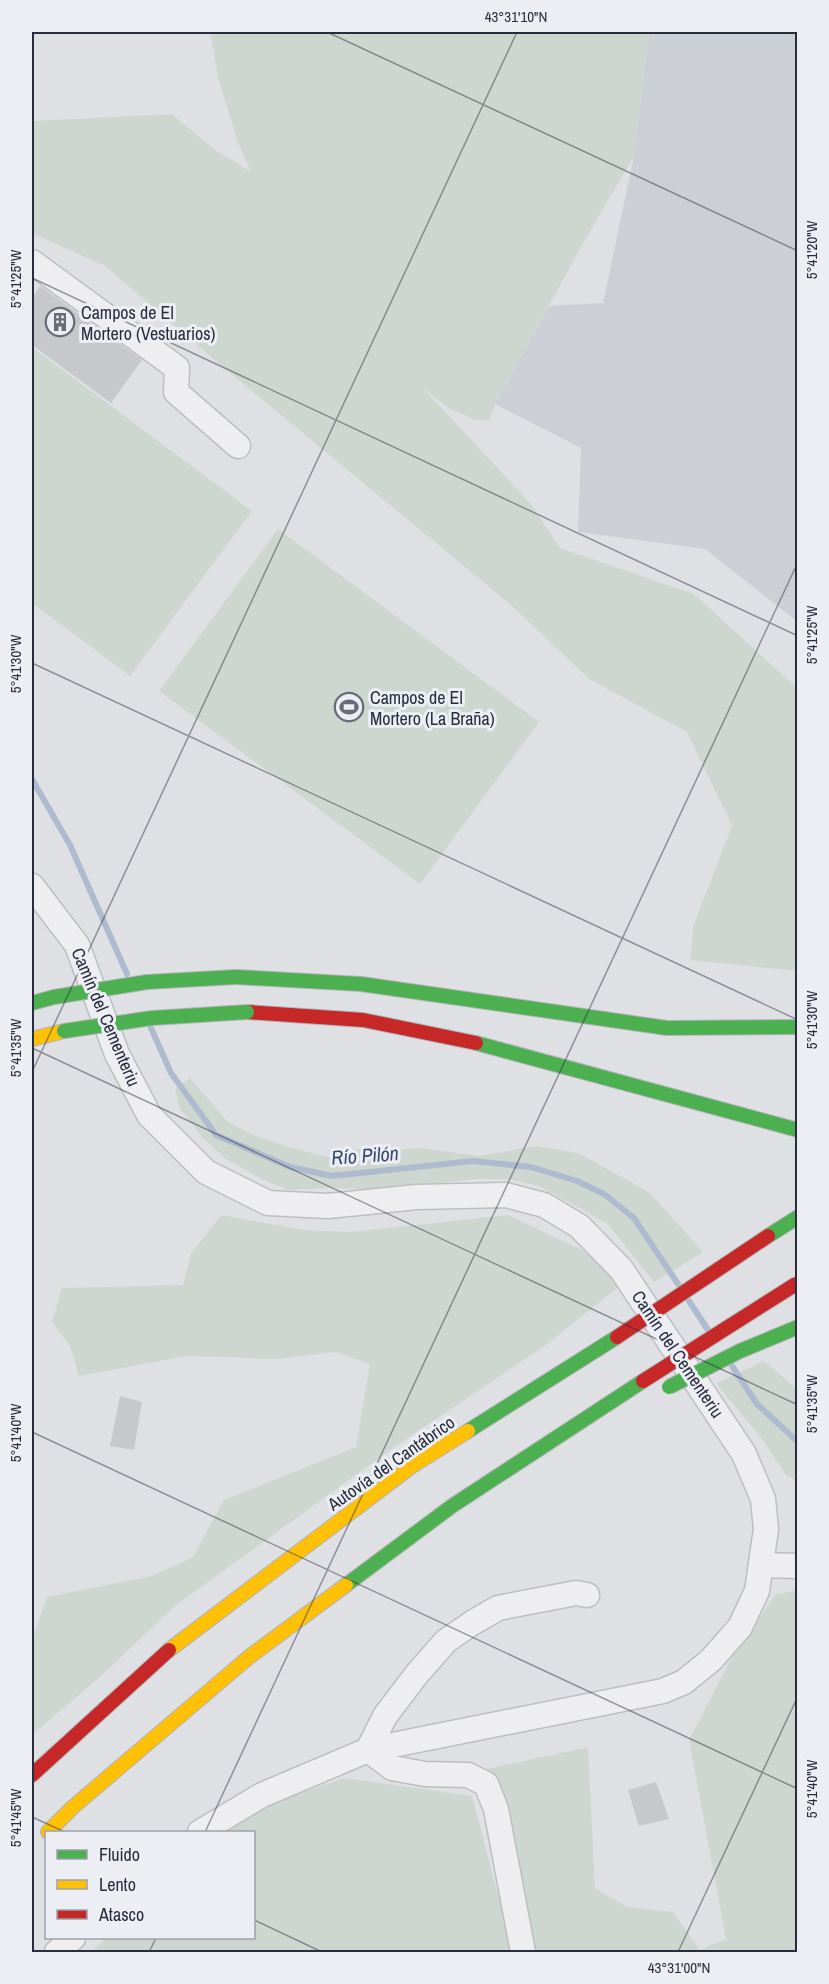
<svg xmlns="http://www.w3.org/2000/svg" width="829" height="1984" font-family="'Archivo Narrow',sans-serif">
	<style>
		.built { fill: #cdcfd7 }
		.green { fill: #ced7cf }
		.lines { fill: none; stroke-linecap: round; stroke-linejoin: round }
		.stream { stroke: #aebace; stroke-width: 6 }
		.building { fill: #c7c8cc }
		.street-casing { stroke: #bdbec2; stroke-width: 27 }
		.fast-casing { stroke: #b1b3b8; stroke-width: 16 }
		.slow-casing { stroke: #b1b3b8; stroke-width: 16 }
		.jam-casing { stroke: #b1b3b8; stroke-width: 16 }
		.street { stroke: #eeeef0; stroke-width: 24 }
		.fast { stroke: #4caf50; stroke-width: 14 }
		.slow { stroke: #ffc107; stroke-width: 14 }
		.jam { stroke: #c62828; stroke-width: 14 }
		.fast-bridge-casing { stroke: #b1b3b8; stroke-width: 16; stroke-linecap: butt }
		.jam-bridge-casing { stroke: #b1b3b8; stroke-width: 16; stroke-linecap: butt }
		.fast-bridge { stroke: #4caf50; stroke-width: 14 }
		.jam-bridge { stroke: #c62828; stroke-width: 14 }
		.ticks { fill: none; stroke: #272d3b; stroke-width: 1.5; stroke-opacity: 0.45 }
		.labels { text-anchor: middle; dominant-baseline: central; stroke-width: 6; stroke-linejoin: round; paint-order: stroke }
		.poi-label { font-size: 18px; fill: #272d3b; stroke: #eceef4; text-anchor: start }
		.street-label { font-size: 18px; fill: #272d3b; stroke: #eceef4 }
		.water-label { font-size: 20px; font-style: italic; fill: #34486c; stroke: #eceef4 }
		.neatline { fill: none; stroke: #272d3b; stroke-width: 2 }
		.ticks-label { font-size: 15px; text-anchor: middle; fill: #272d3b }
	</style>
	<rect width="100%" height="100%" fill="#dfe0e4"/>
	<path class="built" d="M 649,32 L 797,32 L 797,617 L 794,619 L 705,549 L 578,532 L 581,448 L 495,404 L 549,306 L 603,303 L 634,156 Z"/>
	<g class="green">
		<path d="M 210,32 L 649,32 L 634,156 L 581,247 L 495,404 L 489,420 L 476,420 L 448,408 L 422,387 L 531,504 L 560,548 L 694,594 L 797,688 L 797,971 L 690,960 L 694,924 L 732,826 L 687,732 L 589,679 L 511,605 L 218,363 L 105,266 L 32,233 L 32,121 L 172,114 L 214,149 L 251,172 L 237,140 L 218,77 Z"/>
		<path d="M 32,347 L 252,511 L 130,676 L 32,603 Z"/>
		<path d="M 278,529 L 539,722 L 420,884 L 159,691 Z"/>
		<path d="M 190,1078 L 228,1122 L 251,1134 L 288,1147 L 332,1158 L 355,1149 L 390,1150 L 419,1148 L 480,1156 L 537,1146 L 578,1153 L 649,1192 L 703,1252 L 654,1282 L 607,1223 L 539,1186 L 509,1179 L 477,1179 L 382,1190 L 334,1188 L 288,1190 L 262,1179 L 227,1160 L 202,1137 L 180,1109 L 175,1088 Z"/>
		<path d="M 221,1215 L 304,1230 L 350,1232 L 508,1215 L 590,1254 L 621,1285 L 546,1345 L 396,1446 L 176,1605 L 102,1675 L 32,1735 L 32,1640 L 47,1597 L 152,1576 L 193,1557 L 224,1500 L 356,1447 L 370,1364 L 336,1352 L 276,1359 L 187,1356 L 79,1376 L 70,1346 L 52,1322 L 62,1288 L 183,1285 L 191,1254 Z"/>
		<path d="M 764,1361 L 797,1389 L 797,1481 L 786,1475 L 762,1439 L 716,1383 Z"/>
		<path d="M 797,1590 L 797,1952 L 535,1952 L 507,1818 L 487,1769 L 588,1747 L 595,1888 L 627,1907 L 673,1912 L 700,1950 L 726,1939 L 689,1740 L 732,1657 L 775,1595 Z"/>
		<path d="M 345,1778 L 472,1796 L 513,1952 L 91,1952 L 106,1938 L 254,1938 L 254,1832 L 225,1832 L 279,1800 Z"/>
	</g>
	<g class="lines">
		<g class="stream">
			<path d="M 32,779 L 70,845 L 127,974"/>
			<path d="M 151,1028 L 171,1073 L 216,1135 L 290,1167 L 332,1176 L 473,1161 L 531,1167 L 577,1181 L 604,1194 L 634,1218 L 678,1284"/>
			<path d="M 689,1301 L 708,1330"/>
			<path d="M 732,1366 L 757,1404 L 798,1442"/>
		</g>
	</g>
	<g class="building">
		<path d="M 40,286 L 142,360 L 111,403 L 32,345 L 32,298 Z"/>
		<path d="M 120,1396 L 142,1402 L 134,1450 L 110,1446 Z"/>
		<path d="M 656,1782 L 669,1819 L 639,1826 L 628,1790 Z"/>
	</g>
	<g class="lines">
		<g class="street-casing">
			<g id="street">
				<path d="M 32,262 L 177,368 L 176,392 L 238,446"/>
				<path d="M 32,886 L 77,945 L 117,1054 L 149,1115 L 206,1172 L 268,1203 L 328,1206 L 417,1197 L 506,1195 L 544,1205 L 579,1226 L 621,1269 L 744,1454 L 763,1499 L 766,1529 L 757,1591 L 740,1627 L 711,1660 L 684,1682 L 663,1691 L 368,1750 L 262,1795 L 200,1832"/>
				<path d="M 761,1565 L 798,1566"/>
				<path d="M 57,1952 L 73,1938"/>
				<path d="M 523,1952 L 496,1809 L 486,1784 L 468,1775 L 425,1774 L 392,1768 L 368,1750 L 385,1716 L 417,1674 L 446,1641 L 472,1623 L 498,1608 L 576,1593 L 587,1595"/>
			</g>
		</g>
		<g class="fast-casing">
			<g id="fast">
				<path d="M 236,977 L 361,984 L 667,1028 L 798,1027"/>
				<path d="M 32,1003 L 54,997"/>
				<path d="M 476,1043 L 798,1130"/>
				<path d="M 768,1236 L 798,1217"/>
				<path d="M 468,1431 L 617,1337"/>
				<path d="M 346,1585 L 452,1506 L 643,1381"/>
			</g>
		</g>
		<g class="slow-casing">
			<g id="slow">
				<path d="M 32,1039 L 64,1031"/>
				<path d="M 169,1650 L 412,1466 L 468,1431"/>
				<path d="M 48,1832 L 73,1807 L 249,1657 L 346,1585"/>
			</g>
		</g>
		<g class="jam-casing">
			<g id="jam">
				<path d="M 247,1012 L 363,1020 L 476,1043"/>
				<path d="M 32,1775 L 169,1650"/>
			</g>
		</g>
		<use href="#street" class="street"/>
		<use href="#fast" class="fast"/>
		<use href="#slow" class="slow"/>
		<use href="#jam" class="jam"/>
		<g class="fast-bridge-casing">
			<g id="fast-bridge">
				<path d="M 54,997 L 147,982 L 236,977"/>
				<path d="M 64,1031 L 152,1018 L 247,1012"/>
				<path d="M 669,1387 L 740,1351 L 798,1327"/>
			</g>
		</g>
		<g class="jam-bridge-casing">
			<g id="jam-bridge">
				<path d="M 617,1337 L 768,1236"/>
				<path d="M 643,1381 L 796,1284"/>
			</g>
		</g>
		<use href="#fast-bridge" class="fast-bridge"/>
		<use href="#jam-bridge" class="jam-bridge"/>
	</g>
	<path class="ticks" d="M 327,32 L 798,251M 32,278 L 798,636M 32,663 L 798,1020M 32,1048 L 798,1405M 32,1072 L 517,32M 32,1432 L 798,1789M 32,1817 L 65,1832M 205,1832 L 798,562M 254,1920 L 322,1952M 149,1952 L 156,1938M 678,1952 L 798,1696"/>
	<defs>
		<g id="building-ring" transform="scale(1.5)"><circle r="9.5" fill="#eceef4" stroke="#676c76" stroke-width="1.5"/><path d="M-4-6H4V6H1V3H-1V6H-4ZM-2.5-4.3h1.7v1.8h-1.7ZM.8-4.3h1.7v1.8H.8ZM-2.5-1h1.7V.8h-1.7ZM.8-1h1.7V.8H.8Z" fill="#676c76"/></g>
		<g id="stadium-ring" transform="scale(1.5)"><circle r="9.5" fill="#eceef4" stroke="#676c76" stroke-width="1.5"/><path d="M0-5a6.5 5 0 1 0 0 10a6.5 5 0 1 0 0-10ZM-3.5-1.8h7v3.6h-7Z" fill="#676c76"/></g>
	</defs>
	<g fill-rule="evenodd">
		<use href="#building-ring" x="60" y="322"/>
		<use href="#stadium-ring" x="349" y="707"/>
	</g>
	<g class="labels">
		<g class="poi-label">
			<text x="81" y="312">Campos de El<tspan x="81" dy="21">Mortero (Vestuarios)</tspan></text>
			<text x="370" y="697">Campos de El<tspan x="370" dy="21">Mortero (La Braña)</tspan></text>
		</g>
		<g class="street-label">
			<text transform="translate(106 1017) rotate(67)">Camín del Cementeriu</text>
			<text transform="translate(678 1354) rotate(56)">Camín del Cementeriu</text>
			<text transform="translate(391 1463) rotate(-35)">Autovía del Cantábrico</text>
		</g>
		<g class="water-label">
			<text transform="translate(365 1155) rotate(-4)">Río Pilón</text>
		</g>
	</g>
	<rect width="829" height="1984" fill="none" stroke="#eceef4" stroke-width="66"/>
	<rect x="45" y="1831" width="210" height="108" fill="#eceef4" stroke="#9da1aa" stroke-width="1.5"/>
	<rect x="57" y="1850" width="30" height="9" fill="#4caf50" stroke="#9da1aa" stroke-width="1.5"/>
	<text x="99" y="1861" font-size="18" fill="#272d3b">Fluido</text>
	<rect x="57" y="1880" width="30" height="9" fill="#ffc107" stroke="#9da1aa" stroke-width="1.5"/>
	<text x="99" y="1891" font-size="18" fill="#272d3b">Lento</text>
	<rect x="57" y="1910" width="30" height="9" fill="#c62828" stroke="#9da1aa" stroke-width="1.5"/>
	<text x="99" y="1921" font-size="18" fill="#272d3b">Atasco</text>
	<rect x="33" y="33" width="763" height="1918" class="neatline"/>
	<g class="ticks-label">
		<text x="516" y="22">43°31'10"N</text>
		<text transform="translate(812 250) rotate(-90)" y="5">5°41'20"W</text>
		<text transform="translate(16 279) rotate(-90)" y="5">5°41'25"W</text>
		<text transform="translate(812 635) rotate(-90)" y="5">5°41'25"W</text>
		<text transform="translate(16 664) rotate(-90)" y="5">5°41'30"W</text>
		<text transform="translate(812 1020) rotate(-90)" y="5">5°41'30"W</text>
		<text transform="translate(16 1048) rotate(-90)" y="5">5°41'35"W</text>
		<text transform="translate(812 1404) rotate(-90)" y="5">5°41'35"W</text>
		<text transform="translate(16 1433) rotate(-90)" y="5">5°41'40"W</text>
		<text transform="translate(812 1789) rotate(-90)" y="5">5°41'40"W</text>
		<text transform="translate(16 1818) rotate(-90)" y="5">5°41'45"W</text>
		<text x="679" y="1973">43°31'00"N</text>
	</g>
</svg>
